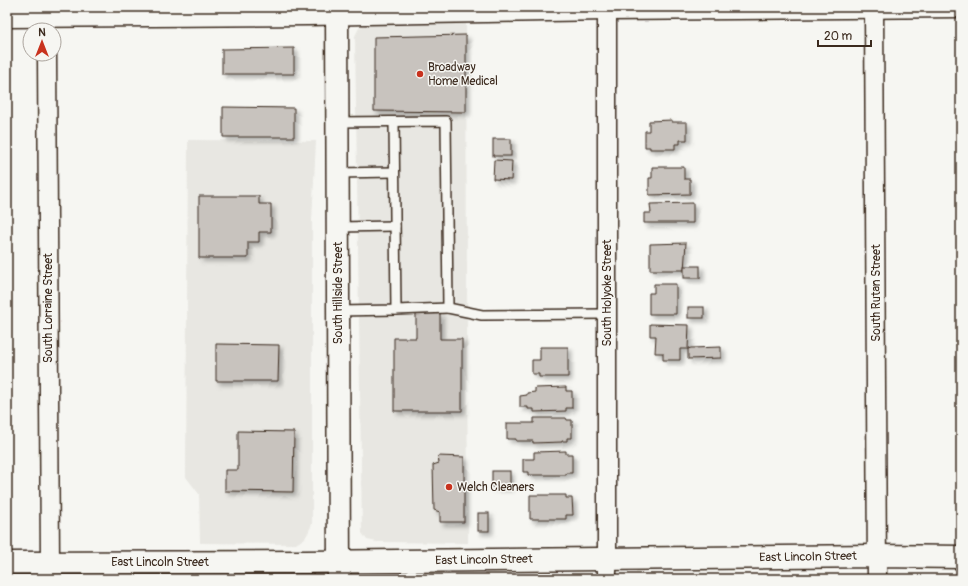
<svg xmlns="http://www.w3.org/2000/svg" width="968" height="586" font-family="Pangolin,sans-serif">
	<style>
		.built { fill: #e8e7e2 }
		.building { fill: #c8c3be; stroke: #3b2a1e; filter: url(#shadow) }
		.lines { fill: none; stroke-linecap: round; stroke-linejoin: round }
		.lane-casing { stroke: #3b2a1e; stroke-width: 12 }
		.street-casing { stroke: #3b2a1e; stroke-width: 21 }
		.secondary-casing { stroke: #3b2a1e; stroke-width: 25 }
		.lane { stroke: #f6f6f2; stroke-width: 9 }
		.street { stroke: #f6f6f2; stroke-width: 18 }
		.secondary { stroke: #f6f6f2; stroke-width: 22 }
		.poi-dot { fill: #c8321e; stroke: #f6f6f2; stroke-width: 1.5 }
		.labels { text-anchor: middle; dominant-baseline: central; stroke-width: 3; stroke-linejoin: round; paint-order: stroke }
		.poi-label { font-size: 12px; fill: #3b2a1e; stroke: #f6f6f2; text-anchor: start }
		.street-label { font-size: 12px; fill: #3b2a1e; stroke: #f6f6f2 }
	</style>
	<defs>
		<filter id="shadow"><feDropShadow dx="3.5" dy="3.5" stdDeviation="2" flood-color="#0004"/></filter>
	</defs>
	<rect width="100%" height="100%" fill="#f6f6f2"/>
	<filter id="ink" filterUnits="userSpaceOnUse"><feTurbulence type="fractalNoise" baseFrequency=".025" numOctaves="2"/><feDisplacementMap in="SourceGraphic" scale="8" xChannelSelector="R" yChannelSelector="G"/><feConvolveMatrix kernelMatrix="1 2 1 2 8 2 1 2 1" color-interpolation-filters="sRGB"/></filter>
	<g filter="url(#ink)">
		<g class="built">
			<path d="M 369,23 L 466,24 L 468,543 L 377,542 L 367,540 L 362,533 L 355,36 L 359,28 Z"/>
			<path d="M 188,140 L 316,141 L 312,221 L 312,524 L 308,533 L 305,538 L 296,544 L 200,543 L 199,494 L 186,477 Z"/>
			<path d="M 383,575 L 473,576 L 473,579 L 368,579 Z"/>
		</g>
		<g class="building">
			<path d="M 466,35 L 466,112 L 374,111 L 374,37 Z"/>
			<path d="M 294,48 L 294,74 L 222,74 L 222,49 Z"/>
			<path d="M 223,107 L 294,108 L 294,137 L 223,137 Z"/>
			<path d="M 672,120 L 672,122 L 687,122 L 687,140 L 680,140 L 680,144 L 675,144 L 675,149 L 650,149 L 650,147 L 645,147 L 645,131 L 649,131 L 649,121 Z"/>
			<rect x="493" y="139" width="18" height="17"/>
			<path d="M 494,160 L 512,161 L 511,180 L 493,179 Z"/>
			<path d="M 652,167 L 684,167 L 684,179 L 690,179 L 690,194 L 649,195 L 649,178 L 652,178 Z"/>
			<path d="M 199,196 L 259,196 L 259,204 L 271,204 L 271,232 L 259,232 L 259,242 L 248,242 L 248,258 L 199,258 Z"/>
			<path d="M 693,203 L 693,223 L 644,223 L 644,213 L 651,213 L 650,204 Z"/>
			<path d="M 686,243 L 684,270 L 650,270 L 650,244 Z"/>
			<rect x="684" y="266" width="16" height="12"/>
			<path d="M 654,284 L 676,284 L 676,314 L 649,314 L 649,293 L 654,293 Z"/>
			<rect x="688" y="307" width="16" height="11"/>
			<path d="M 416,313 L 440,313 L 440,339 L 462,339 L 462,411 L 394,411 L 394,338 L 416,338 Z"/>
			<path d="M 650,324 L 689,325 L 688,349 L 680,349 L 680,360 L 663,360 L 663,353 L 655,353 L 656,336 L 650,336 Z"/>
			<path d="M 216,344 L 279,345 L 278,381 L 216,381 Z"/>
			<path d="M 540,347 L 568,347 L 568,377 L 539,377 L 539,374 L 532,374 L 532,360 L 540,360 Z"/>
			<path d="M 721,347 L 721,358 L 688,359 L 688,349 L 691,348 Z"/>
			<path d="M 566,387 L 566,391 L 572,391 L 572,408 L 566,408 L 566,411 L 534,412 L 534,409 L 528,409 L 528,407 L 520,407 L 520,396 L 527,395 L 527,393 L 535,392 L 535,388 Z"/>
			<path d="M 534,418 L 566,418 L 567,420 L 572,420 L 572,438 L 567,438 L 567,441 L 562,441 L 562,442 L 533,443 L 533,441 L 516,441 L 516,439 L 507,439 L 507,423 L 534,423 Z"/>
			<path d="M 238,431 L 294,432 L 293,492 L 225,491 L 225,470 L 238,470 Z"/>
			<path d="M 566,451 L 566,454 L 572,454 L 572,473 L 566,473 L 566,475 L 528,475 L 528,472 L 523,472 L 523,459 L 534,459 L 534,452 Z"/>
			<path d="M 438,456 L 464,457 L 464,522 L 440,522 L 440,512 L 434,510 L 433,465 L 439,463 Z"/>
			<rect x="492" y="471" width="18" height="16"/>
			<path d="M 530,495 L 566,495 L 566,498 L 572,498 L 573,515 L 566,515 L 566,519 L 530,519 Z"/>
			<rect x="478" y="513" width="11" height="18"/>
		</g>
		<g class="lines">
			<g class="lane-casing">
				<g id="lane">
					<path d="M 337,122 L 446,121 L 448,308 L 396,310"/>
					<path d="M 338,173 L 394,172"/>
					<path d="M 338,227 L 395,226"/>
					<path d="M 448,308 L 482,315 L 607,314"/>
					<path d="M 338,311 L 396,310 L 394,122"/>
				</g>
			</g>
			<g class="street-casing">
				<g id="street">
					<path d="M 607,7 L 607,579"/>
					<path d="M 874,7 L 877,579"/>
					<path d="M 7,18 L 308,16 L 607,11 L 961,8"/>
					<path d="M 47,54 L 50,563"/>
				</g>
			</g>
			<g class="secondary-casing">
				<g id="secondary">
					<path d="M 337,7 L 339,579"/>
					<path d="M 7,563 L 305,562 L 877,556 L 961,557"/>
				</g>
			</g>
			<use href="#lane" class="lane"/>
			<use href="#street" class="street"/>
			<use href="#secondary" class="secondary"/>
		</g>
	</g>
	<g class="poi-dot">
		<circle cx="420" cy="74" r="4"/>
		<circle cx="449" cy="487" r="4"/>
	</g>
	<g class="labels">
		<g class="poi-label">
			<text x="428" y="67">Broadway<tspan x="428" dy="14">Home Medical</tspan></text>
			<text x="457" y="487">Welch Cleaners</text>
		</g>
		<g class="street-label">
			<text transform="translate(338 293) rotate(-90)">South Hillside Street</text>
			<text transform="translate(607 293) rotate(-90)">South Holyoke Street</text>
			<text transform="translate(876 293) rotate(-90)">South Rutan Street</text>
			<text transform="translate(48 308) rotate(-90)">South Lorraine Street</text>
			<text transform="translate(808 557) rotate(-1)">East Lincoln Street</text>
			<text transform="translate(484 560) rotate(-1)">East Lincoln Street</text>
			<text x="160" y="562">East Lincoln Street</text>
		</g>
	</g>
	<rect width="968" height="586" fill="none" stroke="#f6f6f2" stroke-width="24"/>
	<rect x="12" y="12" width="944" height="562" fill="none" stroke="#3b2a1e" stroke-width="1.5" filter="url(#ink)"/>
	<g transform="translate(42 42)"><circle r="19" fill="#f6f6f2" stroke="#aba49d"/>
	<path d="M0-3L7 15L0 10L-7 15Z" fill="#c8321e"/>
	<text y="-6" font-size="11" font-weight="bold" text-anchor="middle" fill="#3b2a1e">N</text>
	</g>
	<path d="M818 40v6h53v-6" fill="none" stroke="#3b2a1e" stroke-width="2"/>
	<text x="824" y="40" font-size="12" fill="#3b2a1e" stroke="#f6f6f2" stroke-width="3" paint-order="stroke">20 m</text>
</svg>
